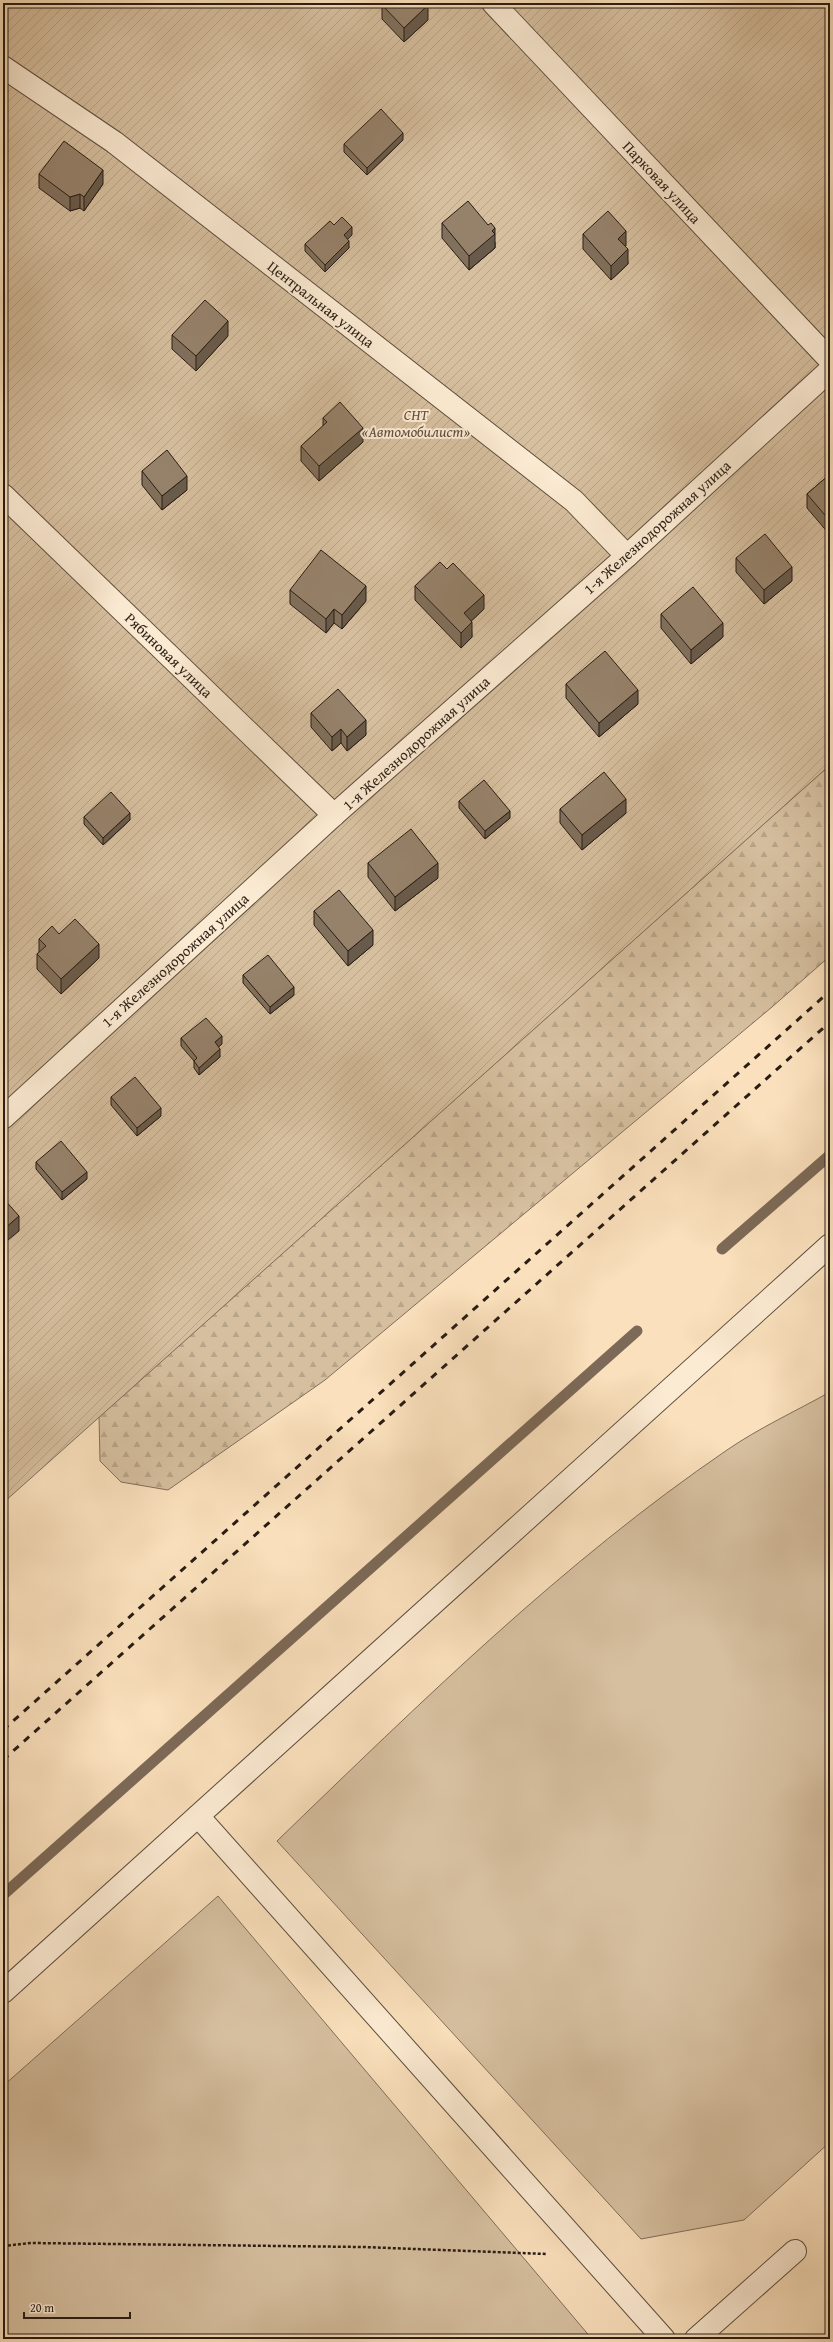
<svg xmlns="http://www.w3.org/2000/svg" width="833" height="2342" font-family="'Gentium Book Plus',serif">
	<style>
		.green { fill: #d6bf9f; stroke: #806e5a }
		.forest { fill: url(#forest-firs); stroke: #806e5a }
		.garden { fill: url(#garden-furrows); stroke: #806e5a }
		.lines { fill: none; stroke-linecap: round; stroke-linejoin: round }
		.stream { stroke: #7c6957; stroke-width: 11 }
		.minor-casing { stroke: #5d4d3e; stroke-width: 24 }
		.path { stroke: #291c14; stroke-width: 2.5; stroke-dasharray: 3 2; stroke-linecap: butt }
		.minor { stroke: #fcebd3; stroke-width: 22 }
		.rail { stroke: #291c14; stroke-width: 3; stroke-dasharray: 7 7; stroke-linecap: butt }
		.wall { fill: #81705c; stroke: #291c14 }
		.shaded-wall { fill: #695b4b; stroke: #291c14 }
		.building { fill: #96826b; stroke: #291c14 }
		.labels { text-anchor: middle; dominant-baseline: central; stroke-width: 4; stroke-linejoin: round; paint-order: stroke }
		.street-label { font-size: 15px; fill: #291c14; stroke: #fcebd3 }
		.park-label { font-size: 15px; font-style: italic; fill: #5d4d3e; stroke: #fcebd3 }
	</style>
	<defs>
		<pattern id="forest-firs" width="22" height="20" patternUnits="userSpaceOnUse"><rect width="22" height="20" fill="#d6bf9f"/><path d="M5 1l3.5 6h-7zM16 11l3.5 6h-7z" fill="#b8a488"/></pattern>
		<pattern id="garden-furrows" width="10" height="10" patternUnits="userSpaceOnUse"><rect width="10" height="10" fill="#d6bf9f"/><path d="M-1 1l2-2M0 10L10 0M9 11l2-2" fill="none" stroke="#b8a488"/></pattern>
	</defs>
	<rect width="100%" height="100%" fill="#fae0bc"/>
	<filter id="stains"><feTurbulence type="fractalNoise" baseFrequency=".005" numOctaves="4"/><feColorMatrix values="0 0 0 0 .2 0 0 0 0 .09 0 0 0 0 .02 0 0 0 .5 -.17"/></filter>
	<radialGradient id="worn" r=".72"><stop offset=".6" stop-color="#630" stop-opacity="0"/><stop offset="1" stop-color="#630" stop-opacity=".3"/></radialGradient>
	<g class="green">
		<path d="M 830,1392 L 830,2142 L 744,2220 L 641,2239 L 277,1841 C 420,1703 563,1562 727,1450 C 759,1428 796,1411 830,1392 Z"/>
		<path d="M 218,1896 L 592,2339 L 3,2339 L 3,2086 Z"/>
	</g>
	<path class="forest" d="M 830,765 L 830,956 L 772,1007 L 325,1380 L 168,1490 L 121,1482 L 100,1461 L 99,1417 Z"/>
	<path class="garden" d="M 3,3 L 830,3 L 830,765 L 3,1503 Z"/>
	<g class="lines">
		<g class="stream">
			<path d="M 722,1249 L 830,1155"/>
			<path d="M 3,1895 L 637,1331"/>
		</g>
		<g class="minor-casing">
			<g id="minor">
				<path d="M 493,3 L 830,360"/>
				<path d="M 3,67 L 114,142 L 574,501 L 627,556"/>
				<path d="M 3,495 L 334,815"/>
				<path d="M 3,1118 L 334,815 L 627,556 L 830,370"/>
				<path d="M 198,1816 L 664,2339"/>
				<path d="M 3,1992 L 830,1245"/>
				<path d="M 696,2339 L 795,2251"/>
			</g>
		</g>
		<path class="path" d="M 3,2246 L 31,2243 L 363,2247 L 547,2254"/>
		<use href="#minor" class="minor"/>
		<g class="rail">
			<path d="M 3,1730 L 830,991"/>
			<path d="M 3,1760 L 830,1022"/>
		</g>
	</g>
	<g class="wall">
		<path d="M 382,5 L 428,20 L 404,42 L 382,19 Z"/>
		<path d="M 403,140 L 367,175 L 344,152 L 344,144 Z"/>
		<path d="M 39,174 L 103,184 L 84,211 L 80,208 L 70,211 L 39,188 Z"/>
		<path d="M 442,223 L 495,242 L 495,248 L 469,270 L 442,238 Z"/>
		<path d="M 334,225 L 352,235 L 347,239 L 349,248 L 325,272 L 305,251 L 305,244 Z"/>
		<path d="M 583,234 L 626,246 L 625,246 L 628,264 L 611,280 L 583,249 Z"/>
		<path d="M 172,335 L 228,336 L 196,371 L 172,349 Z"/>
		<path d="M 323,418 L 363,442 L 319,481 L 301,461 L 301,446 L 323,426 Z"/>
		<path d="M 142,471 L 187,490 L 162,510 L 142,485 Z"/>
		<path d="M 830,474 L 830,535 L 807,508 L 807,494 Z"/>
		<path d="M 736,558 L 792,581 L 764,604 L 736,572 Z"/>
		<path d="M 415,586 L 484,609 L 471,621 L 472,637 L 461,648 L 415,600 Z"/>
		<path d="M 290,590 L 366,601 L 342,629 L 334,623 L 326,633 L 290,604 Z"/>
		<path d="M 661,614 L 723,637 L 691,664 L 661,628 Z"/>
		<path d="M 566,684 L 638,704 L 599,737 L 566,698 Z"/>
		<path d="M 311,713 L 366,735 L 347,751 L 341,743 L 332,751 L 311,727 Z"/>
		<path d="M 459,801 L 510,818 L 485,839 L 459,808 Z"/>
		<path d="M 560,809 L 626,813 L 582,850 L 560,823 Z"/>
		<path d="M 84,817 L 130,820 L 103,845 L 84,824 Z"/>
		<path d="M 368,863 L 438,878 L 395,911 L 368,877 Z"/>
		<path d="M 314,911 L 373,945 L 348,966 L 314,925 Z"/>
		<path d="M 59,934 L 99,958 L 61,994 L 37,969 L 37,954 L 39,953 L 39,939 Z"/>
		<path d="M 243,975 L 294,995 L 270,1014 L 243,983 Z"/>
		<path d="M 181,1038 L 222,1044 L 218,1047 L 220,1057 L 199,1075 L 194,1068 L 194,1061 L 181,1046 Z"/>
		<path d="M 111,1097 L 161,1116 L 137,1136 L 111,1105 Z"/>
		<path d="M 36,1162 L 87,1179 L 62,1200 L 36,1169 Z"/>
	</g>
	<g class="shaded-wall">
		<path d="M 428,5 L 428,20 L 404,42 L 404,28 Z"/>
		<path d="M 403,133 L 403,140 L 367,175 L 367,168 Z"/>
		<path d="M 103,170 L 103,184 L 84,211 L 84,197 Z"/>
		<path d="M 80,194 L 80,208 L 70,211 L 70,197 Z"/>
		<path d="M 352,227 L 352,235 L 344,243 L 344,235 Z"/>
		<path d="M 495,228 L 495,248 L 469,270 L 469,256 L 492,231 Z"/>
		<path d="M 626,231 L 626,246 L 618,253 L 618,239 Z"/>
		<path d="M 349,241 L 349,248 L 325,272 L 325,265 Z"/>
		<path d="M 628,249 L 628,264 L 611,280 L 611,266 Z"/>
		<path d="M 228,321 L 228,336 L 196,371 L 196,356 Z"/>
		<path d="M 363,428 L 363,442 L 319,481 L 319,466 Z"/>
		<path d="M 187,476 L 187,490 L 162,510 L 162,496 Z"/>
		<path d="M 792,567 L 792,581 L 764,604 L 764,590 Z"/>
		<path d="M 366,586 L 366,601 L 342,629 L 342,615 Z"/>
		<path d="M 484,595 L 484,609 L 464,628 L 464,613 Z"/>
		<path d="M 334,609 L 334,623 L 326,633 L 326,619 Z"/>
		<path d="M 472,622 L 472,637 L 461,648 L 461,633 Z"/>
		<path d="M 723,623 L 723,637 L 691,664 L 691,650 Z"/>
		<path d="M 638,690 L 638,704 L 599,737 L 599,723 Z"/>
		<path d="M 366,720 L 366,735 L 347,751 L 347,737 Z"/>
		<path d="M 341,729 L 341,743 L 332,751 L 332,737 Z"/>
		<path d="M 626,799 L 626,813 L 582,850 L 582,835 Z"/>
		<path d="M 510,811 L 510,818 L 485,839 L 485,831 Z"/>
		<path d="M 130,813 L 130,820 L 103,845 L 103,838 Z"/>
		<path d="M 438,863 L 438,878 L 395,911 L 395,897 Z"/>
		<path d="M 373,930 L 373,945 L 348,966 L 348,951 Z"/>
		<path d="M 99,944 L 99,958 L 61,994 L 61,979 Z"/>
		<path d="M 294,987 L 294,995 L 270,1014 L 270,1007 Z"/>
		<path d="M 222,1036 L 222,1044 L 215,1050 L 215,1042 Z"/>
		<path d="M 220,1049 L 220,1057 L 199,1075 L 199,1068 Z"/>
		<path d="M 161,1108 L 161,1116 L 137,1136 L 137,1128 Z"/>
		<path d="M 87,1172 L 87,1179 L 62,1200 L 62,1192 Z"/>
		<path d="M 19,1216 L 19,1231 L 3,1244 L 3,1230 Z"/>
	</g>
	<g class="building">
		<path d="M 384,3 L 426,3 L 428,5 L 404,28 L 382,5 Z"/>
		<path d="M 381,109 L 403,133 L 367,168 L 344,144 Z"/>
		<path d="M 64,141 L 103,170 L 84,197 L 80,194 L 70,197 L 39,174 Z"/>
		<path d="M 468,201 L 488,225 L 491,223 L 495,228 L 492,231 L 495,234 L 469,256 L 442,223 Z"/>
		<path d="M 608,211 L 626,231 L 618,239 L 628,249 L 611,266 L 583,234 Z"/>
		<path d="M 342,217 L 352,227 L 344,235 L 349,241 L 325,265 L 305,244 L 330,221 L 334,225 Z"/>
		<path d="M 205,300 L 228,321 L 196,356 L 172,335 Z"/>
		<path d="M 340,402 L 363,428 L 319,466 L 301,446 L 327,422 L 323,418 Z"/>
		<path d="M 167,450 L 187,476 L 162,496 L 142,471 Z"/>
		<path d="M 830,474 L 830,521 L 807,494 Z"/>
		<path d="M 765,534 L 792,567 L 764,590 L 736,558 Z"/>
		<path d="M 321,550 L 366,586 L 342,615 L 334,609 L 326,619 L 290,590 Z"/>
		<path d="M 440,562 L 447,569 L 453,563 L 484,595 L 464,613 L 472,622 L 461,633 L 415,586 Z"/>
		<path d="M 693,587 L 723,623 L 691,650 L 661,614 Z"/>
		<path d="M 605,651 L 638,690 L 599,723 L 566,684 Z"/>
		<path d="M 338,689 L 366,720 L 347,737 L 341,729 L 332,737 L 311,713 Z"/>
		<path d="M 604,772 L 626,799 L 582,835 L 560,809 Z"/>
		<path d="M 484,780 L 510,811 L 485,831 L 459,801 Z"/>
		<path d="M 111,792 L 130,813 L 103,838 L 84,817 Z"/>
		<path d="M 411,829 L 438,863 L 395,897 L 368,863 Z"/>
		<path d="M 339,890 L 373,930 L 348,951 L 314,911 Z"/>
		<path d="M 75,919 L 99,944 L 61,979 L 37,954 L 46,946 L 39,939 L 52,926 L 59,934 Z"/>
		<path d="M 268,955 L 294,987 L 270,1007 L 243,975 Z"/>
		<path d="M 206,1018 L 222,1036 L 215,1042 L 220,1049 L 199,1068 L 194,1061 L 197,1058 L 181,1038 Z"/>
		<path d="M 135,1077 L 161,1108 L 137,1128 L 111,1097 Z"/>
		<path d="M 61,1141 L 87,1172 L 62,1192 L 36,1162 Z"/>
		<path d="M 3,1198 L 19,1216 L 3,1230 Z"/>
	</g>
	<g class="labels">
		<g class="street-label">
			<text transform="translate(662 182) rotate(47)">Парковая улица</text>
			<text transform="translate(321 304) rotate(38)">Центральная улица</text>
			<text transform="translate(657 527) rotate(-42)">1-я Железнодорожная улица</text>
			<text transform="translate(169 655) rotate(44)">Рябиновая улица</text>
			<text transform="translate(416 743) rotate(-42)">1-я Железнодорожная улица</text>
			<text transform="translate(175 960) rotate(-42)">1-я Железнодорожная улица</text>
		</g>
		<g class="park-label">
			<text x="416" y="414">СНТ<tspan x="416" dy="17">«Автомобилист»</tspan></text>
		</g>
	</g>
	<rect width="833" height="2342" fill="none" stroke="#fae0bc" stroke-width="16"/>
	<rect x="4" y="4" width="825" height="2334" fill="none" stroke="#291c14" stroke-width="2"/>
	<rect x="8" y="8" width="817" height="2326" fill="none" stroke="#291c14"/>
	<path d="M24 2312v6h106v-6" fill="none" stroke="#291c14" stroke-width="2"/>
	<text x="30" y="2312" font-size="12" fill="#291c14" stroke="#fcebd3" stroke-width="3" paint-order="stroke">20 m</text>
	<rect width="100%" height="100%" filter="url(#stains)"/>
	<rect width="100%" height="100%" fill="url(#worn)"/>
</svg>
